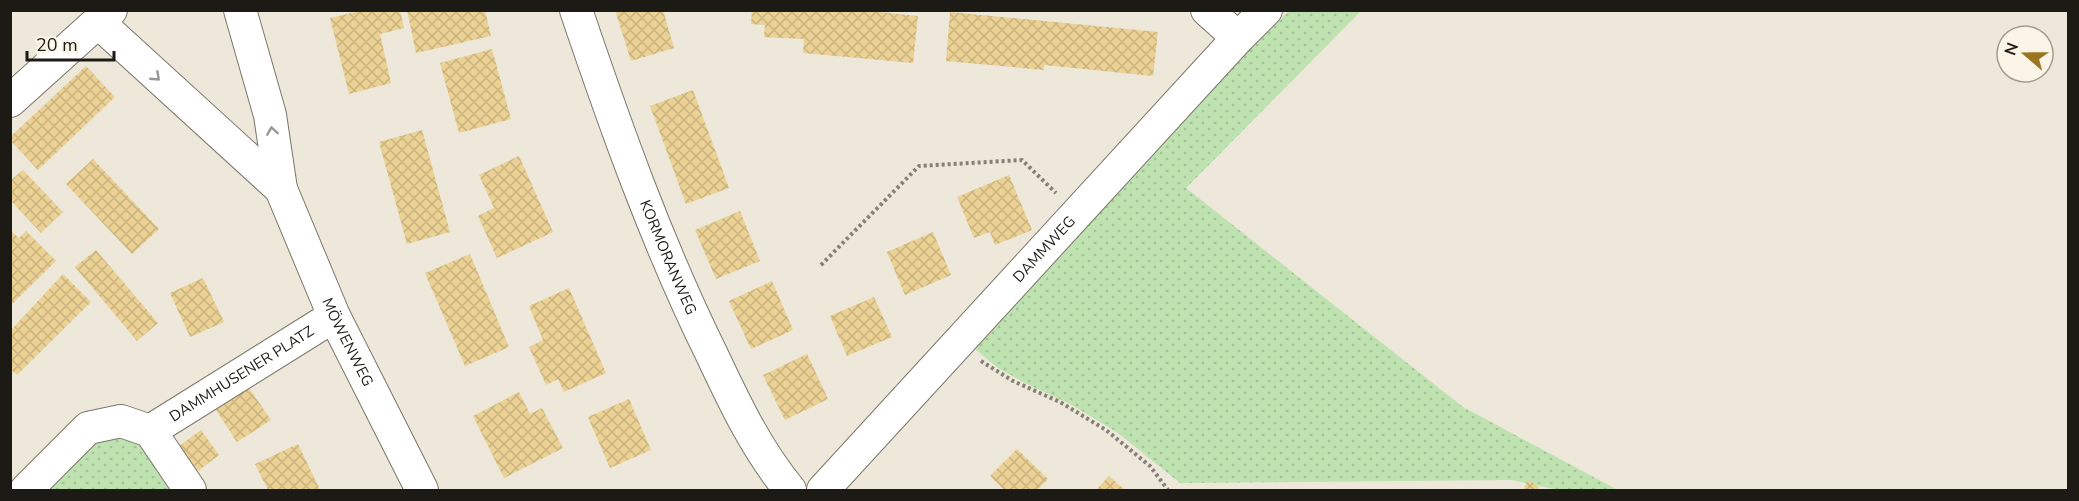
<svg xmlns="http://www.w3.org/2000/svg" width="2079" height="501" font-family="'Nunito Sans',sans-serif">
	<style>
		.grass { fill: url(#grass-dots) }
		.building { fill: url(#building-cross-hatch) }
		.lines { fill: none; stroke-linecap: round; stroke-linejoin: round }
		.minor-casing { stroke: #7b766a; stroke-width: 34 }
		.path { stroke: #858178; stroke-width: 4; stroke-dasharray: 3 3; stroke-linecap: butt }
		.minor { stroke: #fff; stroke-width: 32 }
		.oneway { stroke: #999896 }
		.labels { text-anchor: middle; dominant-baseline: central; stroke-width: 6; stroke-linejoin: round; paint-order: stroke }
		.street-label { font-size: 15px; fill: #1c1a15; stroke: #fbf5e7 }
	</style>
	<defs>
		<pattern id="grass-dots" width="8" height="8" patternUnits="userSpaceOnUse" patternTransform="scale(1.5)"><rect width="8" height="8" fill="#bfe2b1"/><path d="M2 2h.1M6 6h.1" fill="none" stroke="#a4c197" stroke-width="1.8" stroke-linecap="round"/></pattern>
		<pattern id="building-cross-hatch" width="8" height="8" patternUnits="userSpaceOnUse" patternTransform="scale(1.5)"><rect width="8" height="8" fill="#ebd194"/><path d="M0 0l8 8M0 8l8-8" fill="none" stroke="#c9b37f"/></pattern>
	</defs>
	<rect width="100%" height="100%" fill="#eee8da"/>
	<g class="grass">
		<path d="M 1289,11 L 1361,11 L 1186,188 L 1463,407 L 1618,490 L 1559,490 L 1511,480 L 1180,483 L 1118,433 L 1072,405 L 1025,383 L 998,368 L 975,349 L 1239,59 Z"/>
		<path d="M 121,421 L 190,490 L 26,490 Z"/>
	</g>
	<g class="building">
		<path d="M 364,10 L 400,10 L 404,28 L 380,34 L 391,83 L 349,94 L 330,18 Z"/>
		<path d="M 407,10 L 485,10 L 491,36 L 416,53 Z"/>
		<path d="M 615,10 L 663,10 L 674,48 L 631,61 Z"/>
		<path d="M 752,10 L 860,10 L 918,16 L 913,63 L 803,53 L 804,39 L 764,37 L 765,25 L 751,24 Z"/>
		<path d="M 950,12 L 1158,32 L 1153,76 L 1044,65 L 1044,70 L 946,61 Z"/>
		<path d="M 492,49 L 511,119 L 459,133 L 440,63 Z"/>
		<path d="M 86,66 L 115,97 L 38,170 L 10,140 L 10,137 Z"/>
		<path d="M 693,90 L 729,188 L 686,204 L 650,106 Z"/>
		<path d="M 422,130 L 450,232 L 407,244 L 379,142 Z"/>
		<path d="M 519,156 L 553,232 L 497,258 L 478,216 L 494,208 L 479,175 Z"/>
		<path d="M 93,159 L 159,229 L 132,254 L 66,184 Z"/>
		<path d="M 23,170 L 63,212 L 41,233 L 10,200 L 10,181 Z"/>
		<path d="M 1009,175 L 1032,230 L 995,245 L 990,232 L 974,238 L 957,197 Z"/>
		<path d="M 740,211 L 760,261 L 716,279 L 695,230 Z"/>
		<path d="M 10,230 L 19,238 L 26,231 L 56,261 L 10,306 Z"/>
		<path d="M 933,232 L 951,275 L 905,295 L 887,252 Z"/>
		<path d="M 96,250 L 158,323 L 137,341 L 75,267 Z"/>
		<path d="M 470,254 L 509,347 L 465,366 L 425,273 Z"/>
		<path d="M 63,274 L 91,302 L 17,375 L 10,369 L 10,331 Z"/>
		<path d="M 203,278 L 224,322 L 190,337 L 170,293 Z"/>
		<path d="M 772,281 L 793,330 L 751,349 L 729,301 Z"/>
		<path d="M 569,288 L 606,373 L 564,392 L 558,379 L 546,385 L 529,347 L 543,340 L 529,306 Z"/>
		<path d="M 874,297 L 892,337 L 847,356 L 830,316 Z"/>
		<path d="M 807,354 L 828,399 L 785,420 L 763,375 Z"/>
		<path d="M 247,385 L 271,420 L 237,442 L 214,407 Z"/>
		<path d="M 519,392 L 530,414 L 542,408 L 563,448 L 504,478 L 473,416 Z"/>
		<path d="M 629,399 L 651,450 L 610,468 L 588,417 Z"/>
		<path d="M 201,430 L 219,455 L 198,471 L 179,446 Z"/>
		<path d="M 298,444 L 320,490 L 268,490 L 255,464 Z"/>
		<path d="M 1017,449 L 1048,479 L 1037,490 L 1004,490 L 990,476 Z"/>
		<path d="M 1109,476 L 1125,490 L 1096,490 Z"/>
		<path d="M 1528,480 L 1539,487 L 1537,490 L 1523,490 Z"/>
	</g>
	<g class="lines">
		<g class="minor-casing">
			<g id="minor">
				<path id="s1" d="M 240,10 L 270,115 L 281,189 L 334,316 L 422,490"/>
				<path id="s2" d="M 576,10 C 616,128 658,246 713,357 C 735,404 757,450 790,490"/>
				<path d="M 1207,10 L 1238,38"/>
				<path d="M 98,22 L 281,189"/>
				<path d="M 10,101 L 111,10"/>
				<path id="s3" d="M 150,431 L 334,316"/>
				<path d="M 26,490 L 88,428 L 121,421 L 150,431 L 190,490"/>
				<path id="s4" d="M 823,490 L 1238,38 L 1266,10"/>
			</g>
		</g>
		<g class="path">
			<path d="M 821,265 L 919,166 L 1022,160 L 1056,193"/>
			<path d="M 981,361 L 1013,381 L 1060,402 L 1106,430 L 1150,466 L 1168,490"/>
		</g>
		<use href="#minor" class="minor"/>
	</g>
	<defs><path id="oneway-chevron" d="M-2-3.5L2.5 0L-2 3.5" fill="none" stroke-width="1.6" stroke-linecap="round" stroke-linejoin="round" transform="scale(1.5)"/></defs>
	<g class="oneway">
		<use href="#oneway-chevron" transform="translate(156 77) rotate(43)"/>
		<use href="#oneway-chevron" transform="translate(272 131) rotate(-99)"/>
	</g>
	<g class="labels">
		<g class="street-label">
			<text stroke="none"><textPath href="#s4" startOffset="327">DAMMWEG</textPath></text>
			<text stroke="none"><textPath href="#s2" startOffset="264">KORMORANWEG</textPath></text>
			<text stroke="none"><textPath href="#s1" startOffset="351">MÖWENWEG</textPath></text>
			<text stroke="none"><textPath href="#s3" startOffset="108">DAMMHUSENER PLATZ</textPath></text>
		</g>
	</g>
	<rect width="2079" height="501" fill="none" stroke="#1c1a15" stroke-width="24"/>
	<g transform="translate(2025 54) rotate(290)"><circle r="28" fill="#fbf5e7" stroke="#a29d93" stroke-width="1.5"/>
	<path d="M0-4.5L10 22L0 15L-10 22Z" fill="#9b7521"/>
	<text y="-9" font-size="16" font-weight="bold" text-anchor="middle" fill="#1c1a15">N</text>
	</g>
	<path d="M27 51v9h87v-9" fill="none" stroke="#1c1a15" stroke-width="3"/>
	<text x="36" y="51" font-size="18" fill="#1c1a15" stroke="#fbf5e7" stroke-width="4.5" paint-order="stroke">20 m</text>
</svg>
